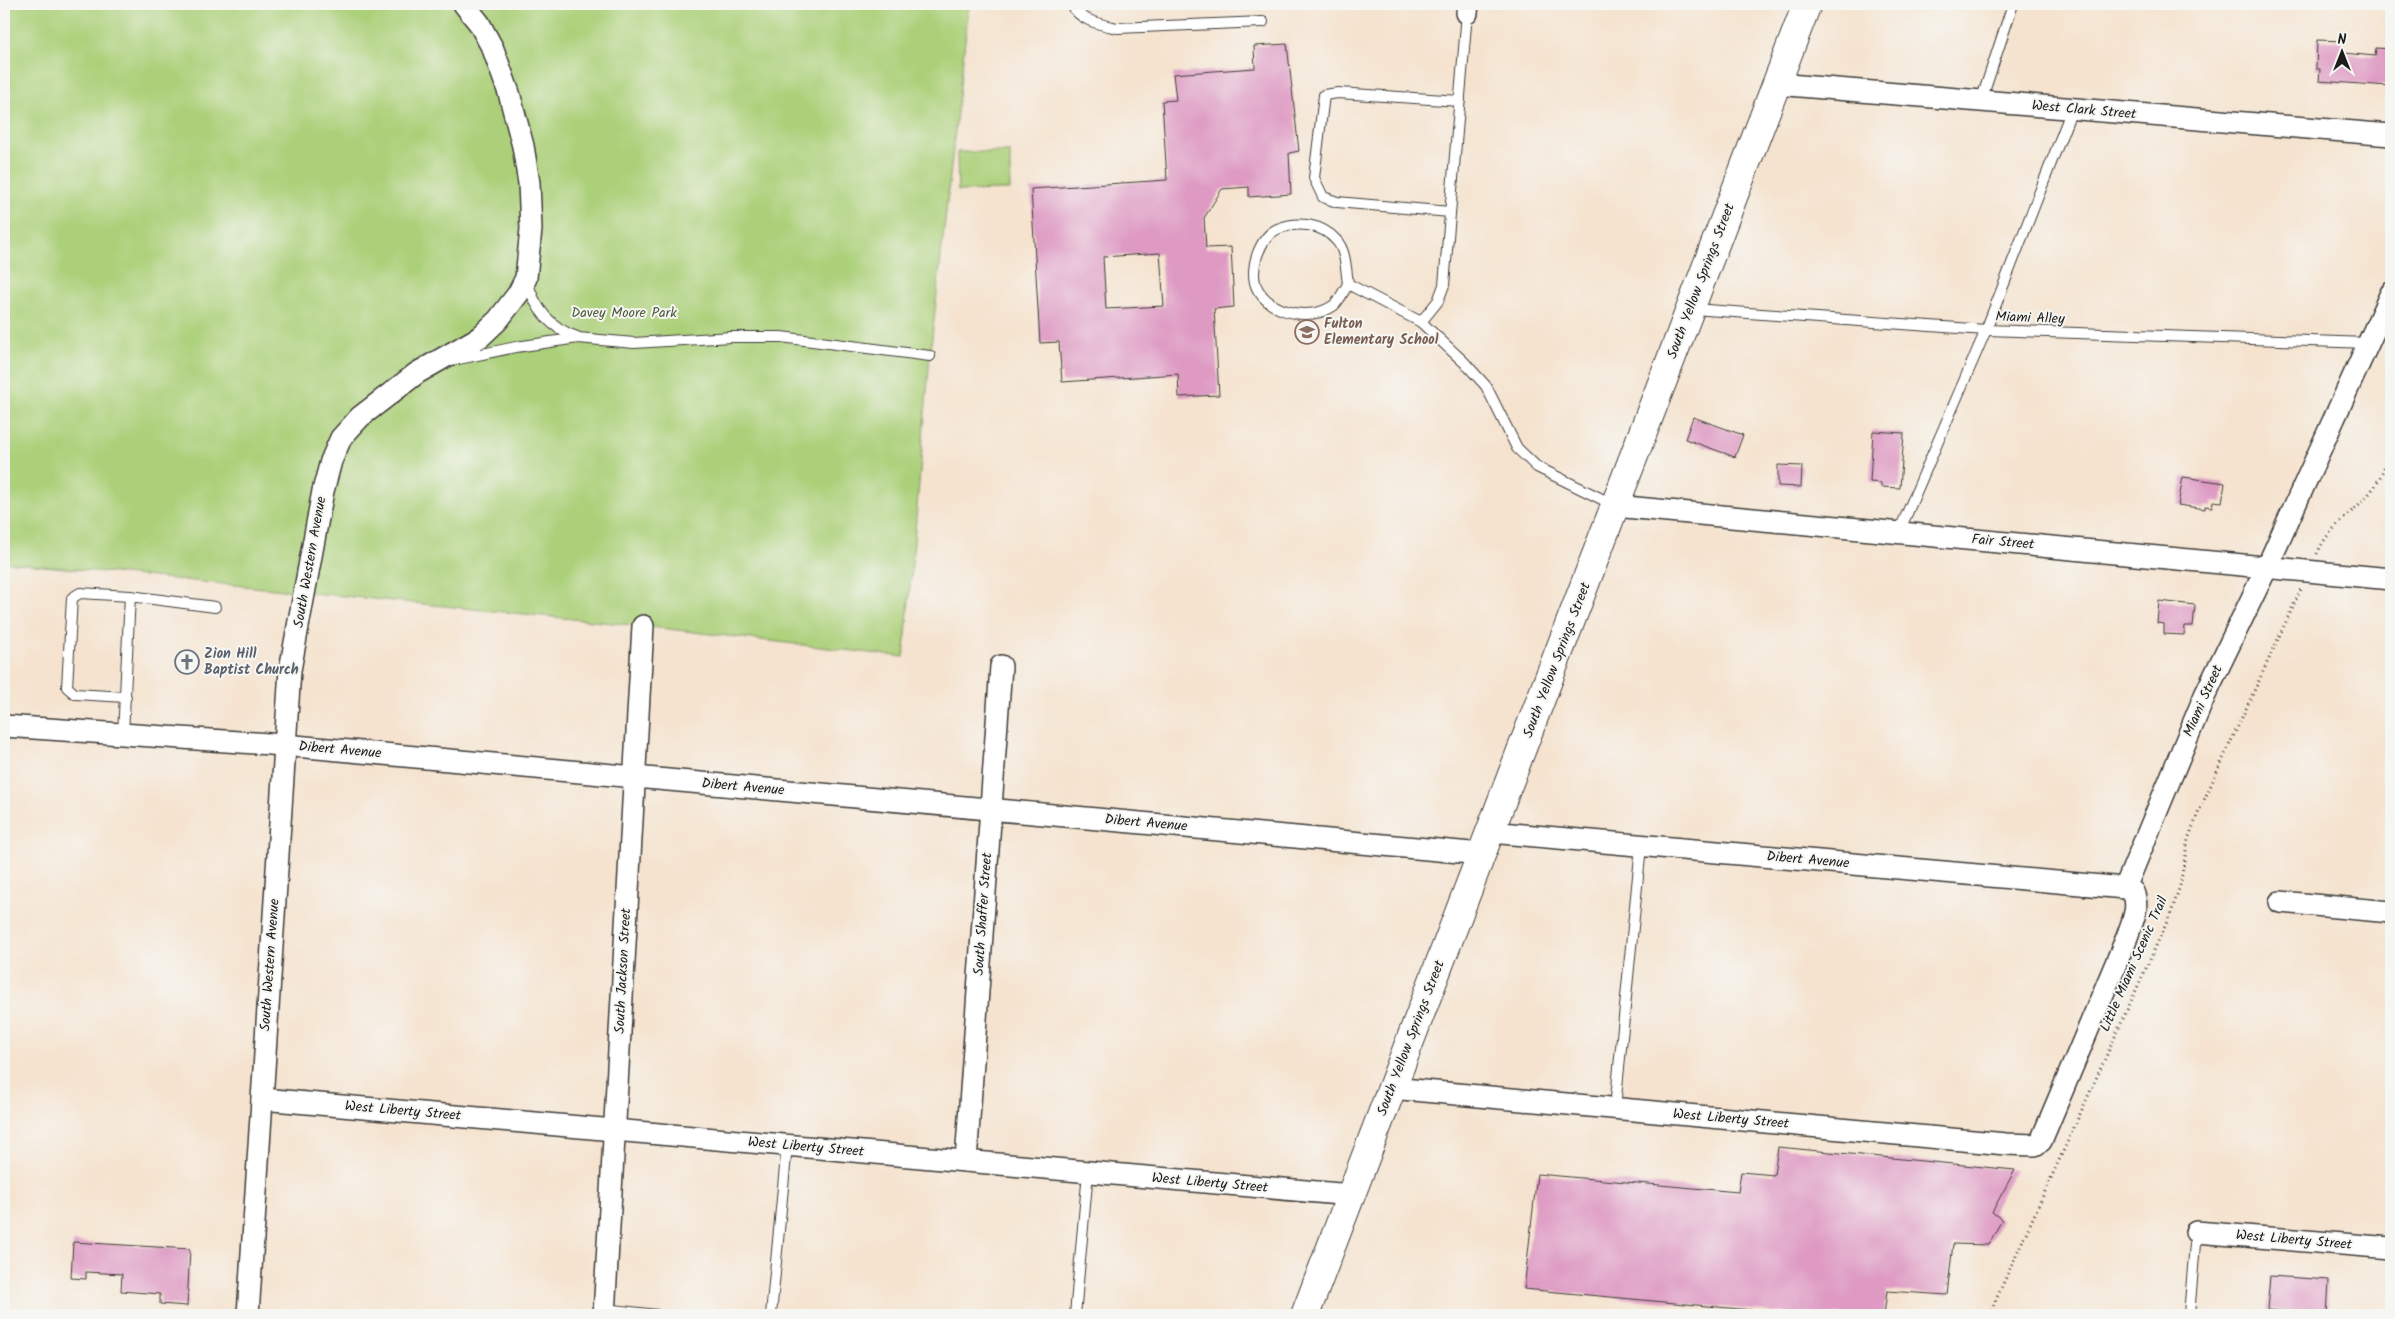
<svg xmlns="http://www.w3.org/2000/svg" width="2395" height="1319" font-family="Kalam,sans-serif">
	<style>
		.green { fill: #acd079; stroke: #64764a }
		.building { fill: #de9ac3; fill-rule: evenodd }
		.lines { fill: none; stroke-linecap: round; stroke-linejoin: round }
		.service-casing { stroke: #3d3a37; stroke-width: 12 }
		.minor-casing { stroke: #3d3a37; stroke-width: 24 }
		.secondary-casing { stroke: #3d3a37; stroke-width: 30 }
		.path { stroke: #3d3a37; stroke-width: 3; stroke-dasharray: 1 4; stroke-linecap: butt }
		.service { stroke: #fff; stroke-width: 10 }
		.minor { stroke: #fff; stroke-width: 21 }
		.secondary { stroke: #fff; stroke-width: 28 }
		.labels { text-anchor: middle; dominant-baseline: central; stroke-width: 4; stroke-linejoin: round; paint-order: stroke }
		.street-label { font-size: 14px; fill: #1c1c1c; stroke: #f6f6f2 }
		.park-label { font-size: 14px; fill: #4e5b3d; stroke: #f6f6f2 }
		.education-label { font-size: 14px; font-weight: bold; fill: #785e54; stroke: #f6f6f2; text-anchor: start }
		.worship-label { font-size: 14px; font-weight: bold; fill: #5b616d; stroke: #f6f6f2; text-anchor: start }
	</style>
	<rect width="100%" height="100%" fill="#f6f6f2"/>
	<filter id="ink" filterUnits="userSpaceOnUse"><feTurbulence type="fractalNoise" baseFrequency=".02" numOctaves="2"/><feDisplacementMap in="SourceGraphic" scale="10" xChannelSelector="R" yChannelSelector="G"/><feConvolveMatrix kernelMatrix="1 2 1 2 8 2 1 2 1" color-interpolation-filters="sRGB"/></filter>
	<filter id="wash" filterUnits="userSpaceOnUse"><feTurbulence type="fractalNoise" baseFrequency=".0096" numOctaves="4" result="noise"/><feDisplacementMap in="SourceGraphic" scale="20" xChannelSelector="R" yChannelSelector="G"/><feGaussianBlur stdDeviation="1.12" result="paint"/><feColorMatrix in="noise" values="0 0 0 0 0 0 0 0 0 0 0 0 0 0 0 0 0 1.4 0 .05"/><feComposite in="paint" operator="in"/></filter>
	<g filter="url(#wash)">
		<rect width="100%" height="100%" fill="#f5e3cf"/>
		<g class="green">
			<path d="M 4,4 L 969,4 L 930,356 L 904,657 L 643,626 L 4,562 Z"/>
			<path d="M 957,152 L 1010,152 L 1010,190 L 958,191 Z"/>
		</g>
		<g id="blocks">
			<g class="building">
				<path d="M 2317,40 L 2343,41 L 2343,53 L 2375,56 L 2376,48 L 2391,49 L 2389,86 L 2319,81 L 2320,69 L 2316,69 Z"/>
				<path d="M 1287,44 L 1299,151 L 1289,153 L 1291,194 L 1249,197 L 1249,187 L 1222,189 L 1204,218 L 1206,248 L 1231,247 L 1234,307 L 1214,309 L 1219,395 L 1179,397 L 1178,374 L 1062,382 L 1059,342 L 1040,343 L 1031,189 L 1167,180 L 1162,101 L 1176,100 L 1173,74 L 1255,68 L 1254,46 ZM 1160,253 L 1164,306 L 1106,309 L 1103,257 Z"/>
				<path d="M 1693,417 L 1743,435 L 1735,457 L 1685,439 Z"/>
				<path d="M 1873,431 L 1904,433 L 1900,488 L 1881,487 L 1881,483 L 1870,482 Z"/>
				<path d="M 1778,465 L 1802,466 L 1801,487 L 1778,486 Z"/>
				<path d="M 2183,477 L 2225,483 L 2222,502 L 2213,501 L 2212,507 L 2205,506 L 2205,509 L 2178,505 Z"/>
				<path d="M 2159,601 L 2195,605 L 2193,626 L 2185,626 L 2184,635 L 2164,634 L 2164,624 L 2157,623 Z"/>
				<path d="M 1778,1147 L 2015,1170 L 1992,1212 L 2002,1220 L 1988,1245 L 1953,1244 L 1947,1295 L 1887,1291 L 1884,1315 L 1804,1315 L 1524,1289 L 1537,1174 L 1738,1192 L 1741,1172 L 1774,1175 Z"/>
				<path d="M 73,1242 L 190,1249 L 187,1306 L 160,1304 L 160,1294 L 121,1291 L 122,1274 L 86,1272 L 86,1279 L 71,1278 Z"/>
				<path d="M 2270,1276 L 2329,1280 L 2327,1315 L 2267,1310 Z"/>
			</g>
		</g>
	</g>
	<g filter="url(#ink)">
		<use href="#blocks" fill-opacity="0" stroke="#3d3a37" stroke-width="1"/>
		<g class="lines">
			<g class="service-casing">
				<g id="service">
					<path d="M 1071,4 C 1080,21 1099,24 1117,28 L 1263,22"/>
					<path d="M 1981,101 L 2013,4"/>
					<path d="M 1450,212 L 1337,202 L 1323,197 L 1314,178 L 1324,95 L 1338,93 L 1460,101"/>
					<path d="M 527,280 C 534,307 550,328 577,337"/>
					<path d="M 1348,284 C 1344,290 1339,302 1333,306 C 1310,321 1273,314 1258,290 C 1247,272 1260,234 1280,228 C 1298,221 1322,224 1336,240 C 1346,250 1346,270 1348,284 L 1421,322 L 1465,363 L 1486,386 L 1517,448 L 1537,467 L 1614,505"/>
					<path d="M 1693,309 L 1986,330 L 2369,343"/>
					<path d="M 1421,322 L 1438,301 L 1444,285 L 1467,13"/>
					<path d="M 454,360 L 516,347 L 578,338 L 634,343 L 732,337 L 781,337 L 930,356"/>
					<path d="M 1899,532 L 1986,330 L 2072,109"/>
					<path d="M 126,697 L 75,694 L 67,687 L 72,598 L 80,593 L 130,596"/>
					<path d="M 123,734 L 130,596 L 215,607"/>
					<path d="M 1615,1108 L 1641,846"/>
					<path d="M 604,1309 L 657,1315"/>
					<path d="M 771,1315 L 787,1145"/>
					<path d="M 1075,1315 L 1088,1172"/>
					<path d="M 2189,1315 L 2196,1232"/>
				</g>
			</g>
			<g class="minor-casing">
				<g id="minor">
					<path d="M 1467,13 L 1468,4"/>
					<path d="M 1776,84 L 2391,135"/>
					<path d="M 1615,506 L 2391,579"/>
					<path d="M 4,726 L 284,745 L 1482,854"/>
					<path d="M 2125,888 L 2205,695 L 2267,567 L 2391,293"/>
					<path d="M 2280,902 L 2391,912"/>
					<path d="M 1391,1088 L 2006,1144 L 2035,1145 L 2041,1141 L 2127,937 C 2132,922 2140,908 2133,892 L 2125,888 L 1490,832"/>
					<path d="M 262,1099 L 1351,1195"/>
					<path d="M 966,1161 L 1001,666"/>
					<path d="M 2196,1232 L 2391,1248"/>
					<path d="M 248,1315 L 290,670 L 323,491 L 331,461 L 341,438 L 360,417 L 417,373 L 480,337 L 498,320 L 518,294 L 526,278 L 531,229 L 529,183 L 523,146 L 509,93 L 493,49 L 479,23 L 464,4"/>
					<path d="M 604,1315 L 643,626"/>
				</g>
			</g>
			<g class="secondary-casing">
				<path id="secondary" d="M 1305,1315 L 1807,4"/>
			</g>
			<g class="path">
				<path d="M 2317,554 C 2330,523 2357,512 2375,486 C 2382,475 2386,462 2391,450"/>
				<path d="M 1989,1315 L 2171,913 L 2180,886 L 2188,839 L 2199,811 L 2301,589"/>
			</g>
			<use href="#service" class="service"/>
			<use href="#minor" class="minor"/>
			<use href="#secondary" class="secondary"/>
		</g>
	</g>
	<defs>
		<g id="school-ring" transform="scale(1.25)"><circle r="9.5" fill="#f6f6f2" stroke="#8d6e63" stroke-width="1.5"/><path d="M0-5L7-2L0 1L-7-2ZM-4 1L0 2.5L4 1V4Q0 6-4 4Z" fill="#8d6e63"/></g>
		<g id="church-ring" transform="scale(1.25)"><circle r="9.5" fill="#f6f6f2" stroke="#6b7280" stroke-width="1.5"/><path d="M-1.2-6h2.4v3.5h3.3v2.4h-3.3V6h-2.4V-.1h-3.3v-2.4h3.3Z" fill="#6b7280"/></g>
	</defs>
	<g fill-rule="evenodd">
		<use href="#school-ring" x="1307" y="332"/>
		<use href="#church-ring" x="187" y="662"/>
	</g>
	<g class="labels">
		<g class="street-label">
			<text transform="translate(2084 110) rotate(5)">West Clark Street</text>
			<text transform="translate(1701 281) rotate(-69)">South Yellow Springs Street</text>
			<text transform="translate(2030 318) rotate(2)">Miami Alley</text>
			<text transform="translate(2003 542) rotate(5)">Fair Street</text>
			<text transform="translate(310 562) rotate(-80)">South Western Avenue</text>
			<text transform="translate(1557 660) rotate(-69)">South Yellow Springs Street</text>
			<text transform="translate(2203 701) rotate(-66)">Miami Street</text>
			<text transform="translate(340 750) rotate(5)">Dibert Avenue</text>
			<text transform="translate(743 787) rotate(5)">Dibert Avenue</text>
			<text transform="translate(1146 823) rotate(5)">Dibert Avenue</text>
			<text transform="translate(1808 860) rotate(5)">Dibert Avenue</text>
			<text transform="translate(983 914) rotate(-86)">South Shaffer Street</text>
			<text transform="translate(2134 964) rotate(-66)">Little Miami Scenic Trail</text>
			<text transform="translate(270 965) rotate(-86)">South Western Avenue</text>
			<text transform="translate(623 971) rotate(-87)">South Jackson Street</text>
			<text transform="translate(1411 1038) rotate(-69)">South Yellow Springs Street</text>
			<text transform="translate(403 1111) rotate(5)">West Liberty Street</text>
			<text transform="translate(1731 1119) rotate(5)">West Liberty Street</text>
			<text transform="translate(806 1147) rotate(5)">West Liberty Street</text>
			<text transform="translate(1210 1183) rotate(5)">West Liberty Street</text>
			<text transform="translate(2294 1240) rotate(5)">West Liberty Street</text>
		</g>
		<g class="park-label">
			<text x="624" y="313">Davey Moore Park</text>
		</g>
		<g class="education-label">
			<text x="1324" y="324">Fulton<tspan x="1324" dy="16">Elementary School</tspan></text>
		</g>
		<g class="worship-label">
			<text x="204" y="654">Zion Hill<tspan x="204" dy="16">Baptist Church</tspan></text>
		</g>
	</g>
	<rect width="2395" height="1319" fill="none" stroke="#f6f6f2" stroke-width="20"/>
	<g transform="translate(2342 52)" stroke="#f6f6f2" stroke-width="4" paint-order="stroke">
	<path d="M0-4L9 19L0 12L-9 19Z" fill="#1c1c1c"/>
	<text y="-8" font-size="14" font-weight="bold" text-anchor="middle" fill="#1c1c1c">N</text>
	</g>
</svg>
